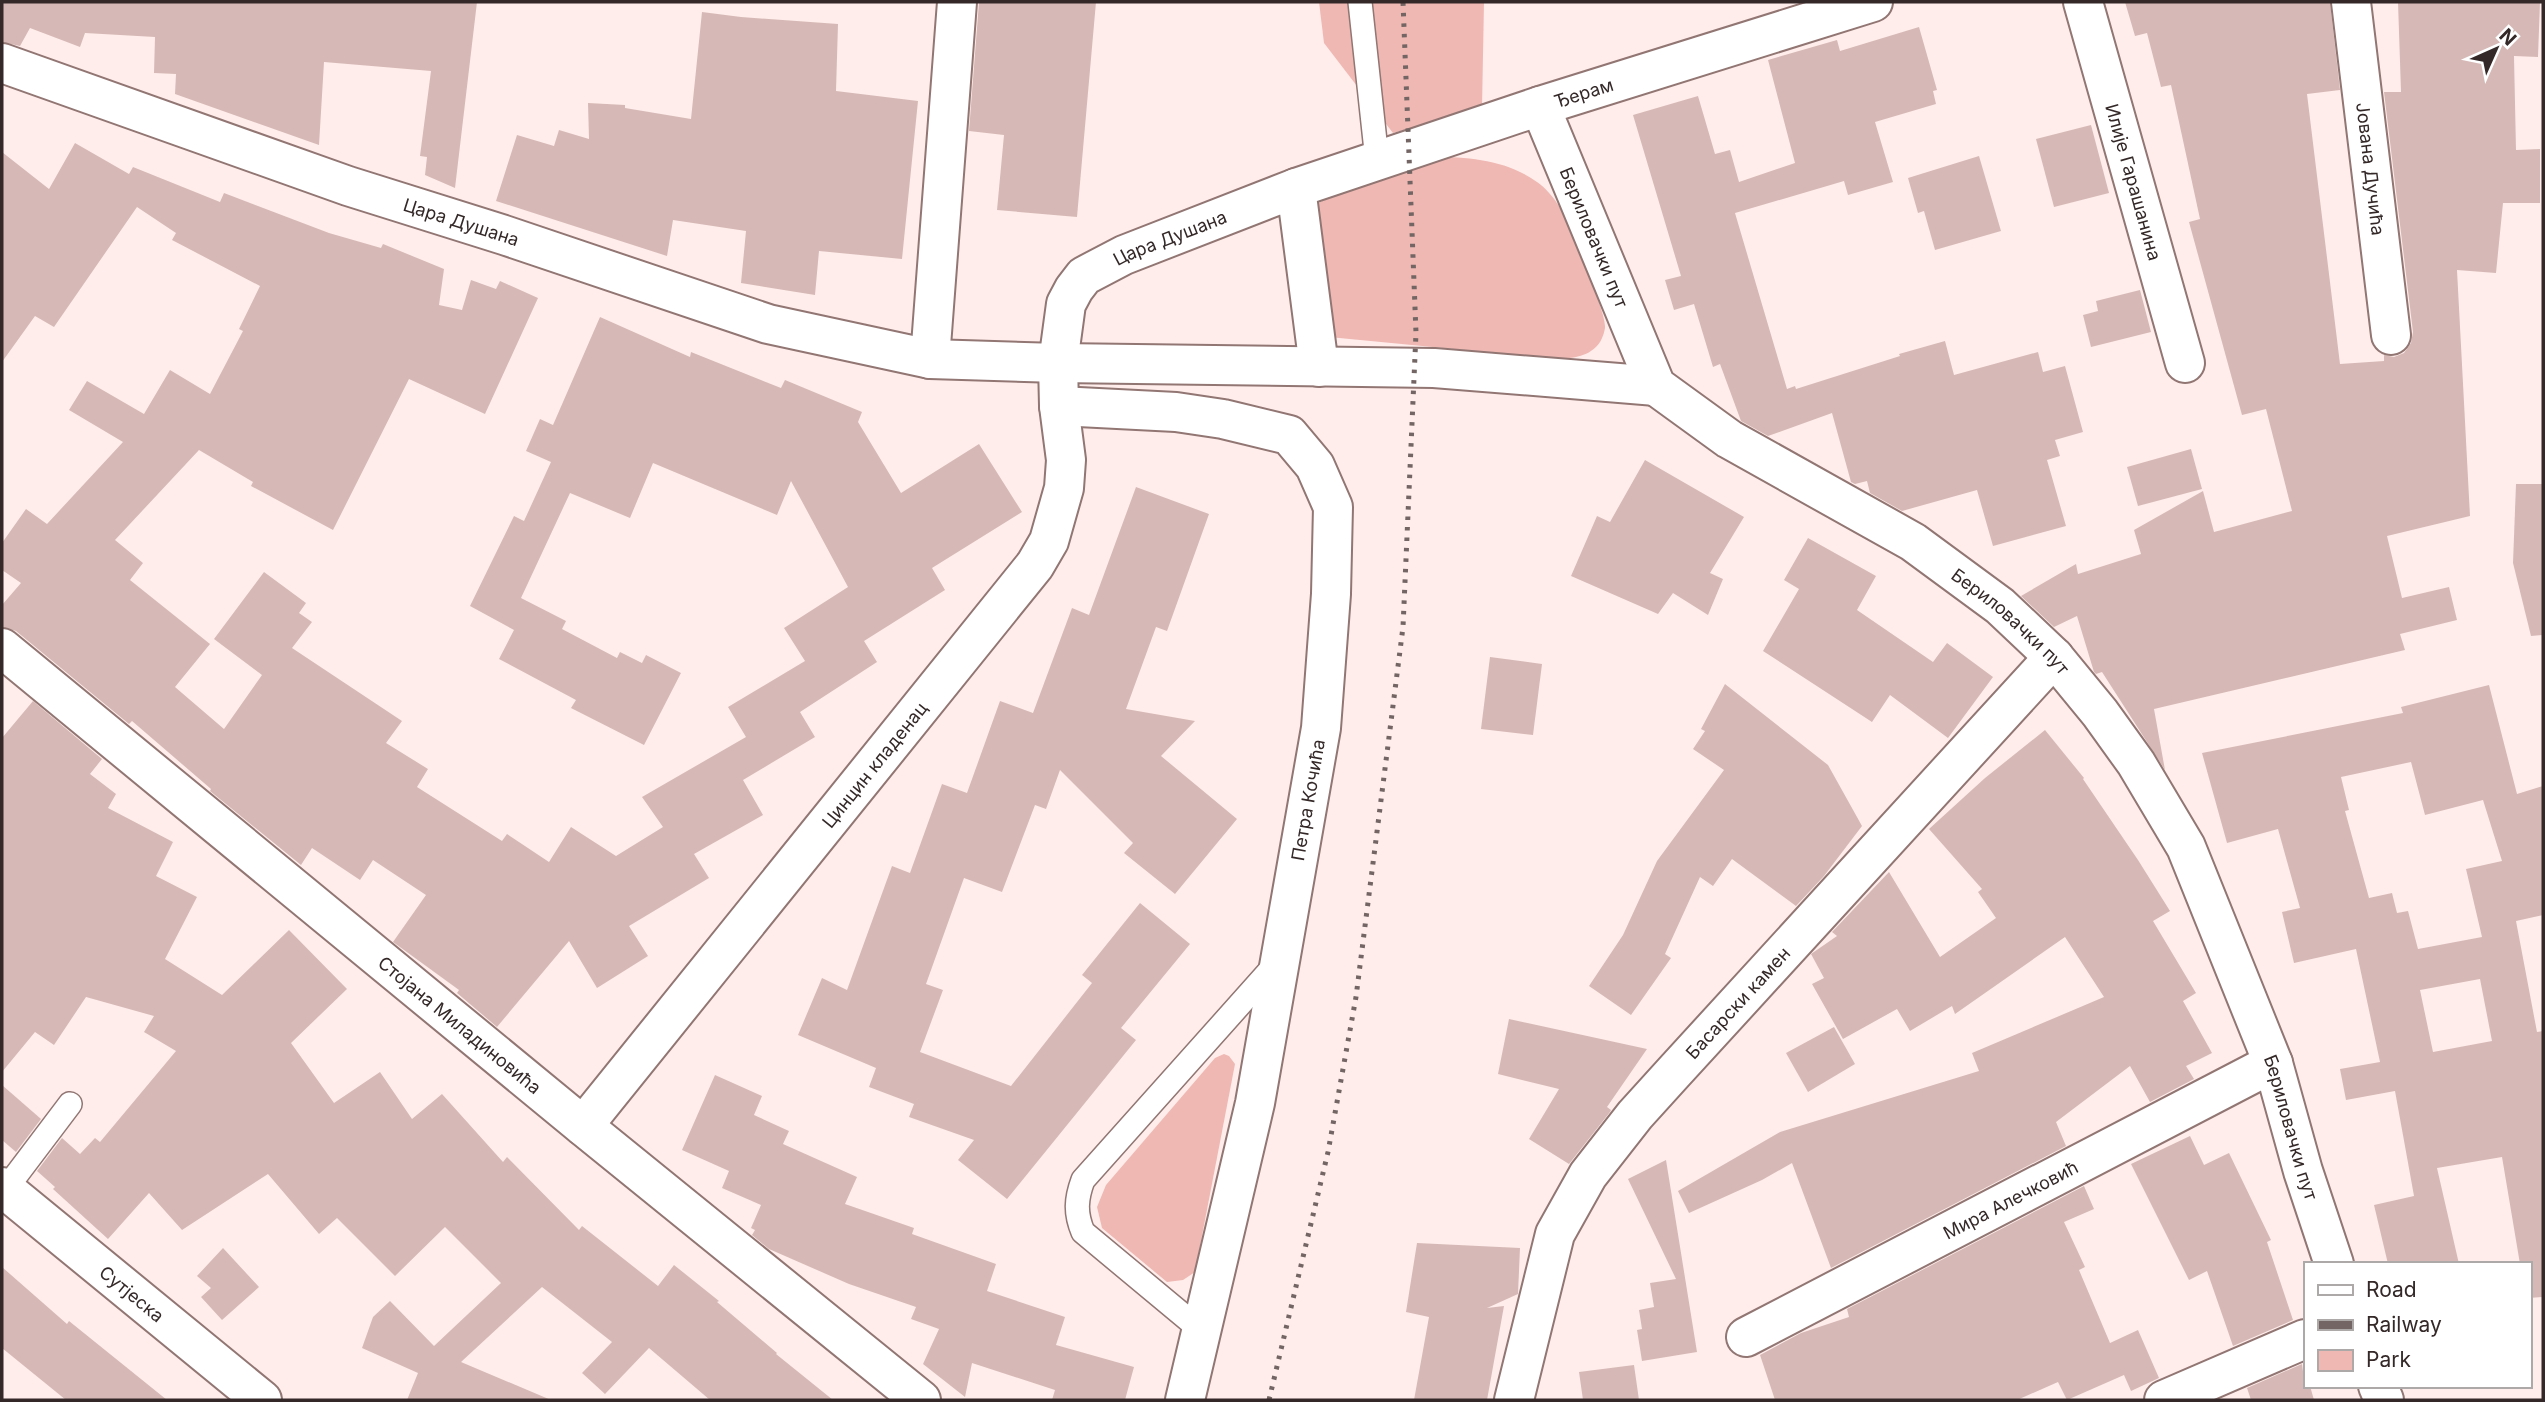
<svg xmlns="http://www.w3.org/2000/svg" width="2545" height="1402" font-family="Inter,sans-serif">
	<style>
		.green { fill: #efb8b3 }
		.building { fill: #d6b9b6; fill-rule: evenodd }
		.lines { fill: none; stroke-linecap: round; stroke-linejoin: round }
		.lane-casing { stroke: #917673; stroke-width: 26 }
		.street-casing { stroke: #917673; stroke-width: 42 }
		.lane { stroke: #fff; stroke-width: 23 }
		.street { stroke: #fff; stroke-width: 38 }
		.rail { stroke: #726563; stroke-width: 5; stroke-dasharray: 3.5 7; stroke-linecap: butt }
		.labels { text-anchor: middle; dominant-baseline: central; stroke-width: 5; stroke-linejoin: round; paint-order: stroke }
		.street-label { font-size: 18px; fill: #342928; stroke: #fff }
	</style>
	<rect width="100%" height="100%" fill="#ffedeb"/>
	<g class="green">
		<path d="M 1319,2 L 1484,2 L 1482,108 L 1393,133 L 1324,43 Z"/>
		<path d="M 1434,157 C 1470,157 1506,160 1537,182 C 1545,187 1554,198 1559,206 C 1568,223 1606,311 1605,327 C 1605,331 1602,339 1600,342 C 1590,357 1573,358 1557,359 L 1329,337 L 1308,208 L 1397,165 Z"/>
		<path d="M 1224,1054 L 1229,1056 L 1235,1064 L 1195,1272 L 1183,1280 L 1167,1282 L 1102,1228 L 1097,1207 L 1106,1185 L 1215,1058 Z"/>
	</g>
	<g class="building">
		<path d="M 2,2 L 477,2 L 455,188 L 425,175 L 427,157 L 420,156 L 431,71 L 324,62 L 319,145 L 175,94 L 176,74 L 154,73 L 155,37 L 85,33 L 80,47 L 30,28 L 20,46 L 2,42 Z"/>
		<path d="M 979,2 L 1096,2 L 1077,217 L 997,210 L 1004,135 L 969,131 Z"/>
		<path d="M 2125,2 L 2330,2 L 2340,90 L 2307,94 L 2340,364 L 2384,361 L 2384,355 L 2394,357 L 2404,353 L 2411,343 L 2413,332 L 2384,92 L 2401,92 L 2398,2 L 2540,2 L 2538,57 L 2514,56 L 2516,150 L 2540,149 L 2540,203 L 2503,203 L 2496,273 L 2457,270 L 2470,516 L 2387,536 L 2402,598 L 2449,587 L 2457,620 L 2400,634 L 2405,650 L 2154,709 L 2165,770 L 2102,672 L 2096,674 L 2094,672 L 2077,616 L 2054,627 L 2021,596 L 2076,564 L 2078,574 L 2141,554 L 2134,530 L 2203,491 L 2214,532 L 2292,511 L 2266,409 L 2242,415 L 2189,222 L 2200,219 L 2171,85 L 2161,87 L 2147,33 L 2135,36 Z"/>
		<path d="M 702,12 L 741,17 L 838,24 L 836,91 L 918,101 L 902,259 L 819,251 L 815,295 L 741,283 L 746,231 L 673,220 L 667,256 L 496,201 L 517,135 L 554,146 L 559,130 L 589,139 L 588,103 L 625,105 L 625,108 L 691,119 Z"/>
		<path d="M 1919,27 L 1937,90 L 1933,91 L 1936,104 L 1875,122 L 1893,182 L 1848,195 L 1844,181 L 1735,213 L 1787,389 L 1795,386 L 1796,389 L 1900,356 L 1899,354 L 1945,341 L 1954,375 L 2038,352 L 2043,372 L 2065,366 L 2083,432 L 2055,440 L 2060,456 L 2047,460 L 2066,526 L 1993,546 L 1977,490 L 1902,511 L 1870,493 L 1867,481 L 1855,484 L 1851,482 L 1832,413 L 1768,436 L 1741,421 L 1720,364 L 1713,367 L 1694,304 L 1674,310 L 1665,280 L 1681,276 L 1633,115 L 1698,96 L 1715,154 L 1730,150 L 1739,182 L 1795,163 L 1768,60 L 1837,40 L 1840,51 Z"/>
		<path d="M 2091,125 L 2109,193 L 2054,207 L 2036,139 Z"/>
		<path d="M 75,143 L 129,174 L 133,167 L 220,202 L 224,193 L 329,233 L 381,248 L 383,244 L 444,269 L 439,305 L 462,310 L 471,280 L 496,289 L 500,281 L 538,298 L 485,414 L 409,379 L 333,530 L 251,486 L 253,482 L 199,450 L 115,540 L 143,563 L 130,580 L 210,644 L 175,687 L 224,729 L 262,675 L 214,639 L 264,572 L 306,603 L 299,613 L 312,622 L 292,648 L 402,721 L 386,743 L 428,769 L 417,787 L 502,841 L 507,834 L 549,862 L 571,827 L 616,856 L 663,827 L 642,797 L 746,737 L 728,707 L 805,661 L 784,628 L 848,587 L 791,481 L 777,515 L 653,463 L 630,518 L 570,493 L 521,598 L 566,621 L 562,629 L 617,658 L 620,652 L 642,663 L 646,655 L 681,673 L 644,745 L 571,708 L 576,700 L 499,659 L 514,630 L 470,606 L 514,516 L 524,521 L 551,462 L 526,451 L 540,419 L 553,425 L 600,317 L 690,357 L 691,352 L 781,388 L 785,380 L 862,412 L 858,422 L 901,493 L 979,444 L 1022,512 L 932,568 L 945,590 L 864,641 L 877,662 L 800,712 L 815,737 L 743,780 L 763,815 L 694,854 L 709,878 L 629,926 L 648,956 L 597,988 L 569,941 L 497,1027 L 457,993 L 459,990 L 393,942 L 426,895 L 373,860 L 360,880 L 312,848 L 301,865 L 210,791 L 211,789 L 132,721 L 129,724 L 16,631 L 2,627 L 2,605 L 21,583 L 2,570 L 2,543 L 26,509 L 47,524 L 123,442 L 69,410 L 87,381 L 144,414 L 170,370 L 210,394 L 243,331 L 239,329 L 260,286 L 172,240 L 176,233 L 137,207 L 54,327 L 35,316 L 2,362 L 2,152 L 49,189 Z"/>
		<path d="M 1979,156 L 2001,231 L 1935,250 L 1924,211 L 1918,213 L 1908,178 Z"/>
		<path d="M 2140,290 L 2151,332 L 2091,347 L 2083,315 L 2098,311 L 2096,301 Z"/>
		<path d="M 2191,449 L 2202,489 L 2138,506 L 2127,467 Z"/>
		<path d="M 1645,460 L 1744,517 L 1710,573 L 1723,579 L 1708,615 L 1673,593 L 1658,614 L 1571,576 L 1597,516 L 1610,522 Z"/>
		<path d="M 2516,484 L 2543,484 L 2543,635 L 2531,636 L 2513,563 Z"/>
		<path d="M 1136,487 L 1209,514 L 1167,631 L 1156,627 L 1126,709 L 1195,721 L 1161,756 L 1237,819 L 1175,894 L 1124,853 L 1133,843 L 1060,770 L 1046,809 L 1035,805 L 1002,892 L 964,878 L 926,984 L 943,990 L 920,1052 L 1011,1086 L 1092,983 L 1082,975 L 1140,903 L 1190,944 L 1121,1028 L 1136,1040 L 1007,1199 L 958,1160 L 974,1140 L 909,1117 L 914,1104 L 869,1087 L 876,1068 L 798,1035 L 822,978 L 847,990 L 892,866 L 910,873 L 942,784 L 967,793 L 1000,701 L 1033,713 L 1072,608 L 1089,615 Z"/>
		<path d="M 1808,538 L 1876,576 L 1857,610 L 1933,662 L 1947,643 L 1993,677 L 1948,738 L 1890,695 L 1872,722 L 1763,651 L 1799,589 L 1784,580 Z"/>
		<path d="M 1490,657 L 1542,664 L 1533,735 L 1481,729 Z"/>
		<path d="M 1725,684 L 1828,765 L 1862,826 L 1824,876 L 1796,906 L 1732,859 L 1713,886 L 1700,877 L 1665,954 L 1671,958 L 1631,1015 L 1589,986 L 1623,935 L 1657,861 L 1724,770 L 1693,749 L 1705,731 L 1701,729 Z"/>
		<path d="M 2489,685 L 2517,794 L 2543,786 L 2543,915 L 2516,921 L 2537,1032 L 2543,1031 L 2543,1297 L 2529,1298 L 2529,1264 L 2520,1264 L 2502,1157 L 2437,1168 L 2459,1264 L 2388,1264 L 2374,1205 L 2414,1196 L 2395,1091 L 2346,1100 L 2340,1069 L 2380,1062 L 2356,949 L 2294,963 L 2282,912 L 2300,908 L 2278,829 L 2227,843 L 2202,753 L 2403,713 L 2401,707 ZM 2411,762 L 2425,815 L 2483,800 L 2502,861 L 2466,869 L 2482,937 L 2418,949 L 2408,911 L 2397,913 L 2392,893 L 2369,898 L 2345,811 L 2349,810 L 2341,777 ZM 2480,979 L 2492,1041 L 2433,1052 L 2420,990 Z"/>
		<path d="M 33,701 L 102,759 L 90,774 L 116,794 L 108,808 L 173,842 L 156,876 L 197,897 L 165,959 L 222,995 L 289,930 L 347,989 L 291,1043 L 334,1103 L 380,1072 L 412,1119 L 442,1094 L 503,1162 L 507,1157 L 579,1230 L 582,1226 L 658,1286 L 674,1265 L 719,1301 L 717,1302 L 777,1353 L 776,1354 L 833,1400 L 710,1400 L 649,1348 L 605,1394 L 582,1373 L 612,1342 L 542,1287 L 461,1362 L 551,1400 L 407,1400 L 418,1373 L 362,1348 L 373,1317 L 390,1301 L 434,1346 L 501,1283 L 445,1227 L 395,1276 L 337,1218 L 319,1234 L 268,1174 L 182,1230 L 149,1193 L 108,1239 L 53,1189 L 55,1187 L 37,1171 L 62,1138 L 80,1154 L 95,1138 L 100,1142 L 176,1051 L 144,1032 L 154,1016 L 86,997 L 54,1045 L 35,1032 L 2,1072 L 2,738 Z"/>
		<path d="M 2045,730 L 2084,778 L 2083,779 L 2138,860 L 2170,911 L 2153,921 L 2196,993 L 2183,1001 L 2212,1053 L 2186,1066 L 2194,1079 L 2150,1102 L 2130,1066 L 2056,1122 L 2066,1146 L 1831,1268 L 1792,1163 L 1762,1180 L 1689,1213 L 1678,1191 L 1780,1132 L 1979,1071 L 1972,1053 L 2104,997 L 2065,937 L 1955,1014 L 1952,1006 L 1910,1031 L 1897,1009 L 1843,1039 L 1812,984 L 1824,978 L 1811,954 L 1837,936 L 1832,932 L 1889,872 L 1940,957 L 1996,918 L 1978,892 L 1982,889 L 1929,829 L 1985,778 Z"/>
		<path d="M 1509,1019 L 1647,1049 L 1607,1107 L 1611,1110 L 1610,1112 L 1569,1164 L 1529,1139 L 1559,1089 L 1498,1074 Z"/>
		<path d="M 1834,1027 L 1855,1064 L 1808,1092 L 1786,1053 Z"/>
		<path d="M 715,1075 L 762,1096 L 754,1115 L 789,1131 L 783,1144 L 857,1177 L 845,1204 L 914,1228 L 912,1234 L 996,1264 L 987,1291 L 1065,1317 L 1056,1345 L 1134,1367 L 1125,1400 L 1052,1400 L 1055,1390 L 972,1363 L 965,1397 L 923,1364 L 939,1329 L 911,1319 L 916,1307 L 849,1284 L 769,1249 L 752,1235 L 755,1230 L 751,1228 L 761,1205 L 722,1188 L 729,1171 L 682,1150 Z"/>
		<path d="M 2,1085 L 41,1119 L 16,1152 L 2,1140 Z"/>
		<path d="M 2190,1136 L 2204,1165 L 2229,1153 L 2271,1240 L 2267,1242 L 2293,1320 L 2233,1346 L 2207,1271 L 2189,1280 L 2131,1164 Z"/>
		<path d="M 1666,1160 L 1697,1352 L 1642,1361 L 1637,1330 L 1642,1329 L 1639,1310 L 1654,1307 L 1650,1283 L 1676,1279 L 1628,1179 Z"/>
		<path d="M 2084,1186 L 2094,1209 L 2064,1222 L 2085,1267 L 2079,1270 L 2110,1343 L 2138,1330 L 2159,1378 L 2131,1391 L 2124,1375 L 2067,1400 L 2058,1382 L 2017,1400 L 1775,1400 L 1760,1355 L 1801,1333 L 1849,1317 L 1847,1309 Z"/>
		<path d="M 1417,1243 L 1520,1248 L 1518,1294 L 1487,1308 L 1504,1306 L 1487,1400 L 1414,1400 L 1429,1317 L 1406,1312 Z"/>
		<path d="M 223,1248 L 259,1287 L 222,1320 L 201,1297 L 211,1288 L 197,1276 Z"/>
		<path d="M 2,1267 L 67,1324 L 69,1321 L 167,1400 L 66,1400 L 2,1348 Z"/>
		<path d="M 2302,1364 L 2305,1386 L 2310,1386 L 2314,1400 L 2251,1400 L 2247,1388 Z"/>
		<path d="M 1634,1365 L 1639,1400 L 1583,1400 L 1579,1372 Z"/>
	</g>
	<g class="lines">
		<g class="lane-casing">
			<g id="lane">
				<path d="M 1360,2 L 1377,160"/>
				<path d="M 5,1190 L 70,1104"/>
				<path d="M 1202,1331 L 1083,1232 C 1075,1213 1076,1199 1083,1180 L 1275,965"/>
			</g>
		</g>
		<g class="street-casing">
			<g id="street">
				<path id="s1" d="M 2083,2 L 2185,363"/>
				<path id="s2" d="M 2351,2 L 2391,335"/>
				<path id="s3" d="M 2,63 L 348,186 L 504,235 L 768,324 L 930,359 L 1058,363 L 1434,368 L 1656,386"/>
				<path id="s4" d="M 1540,106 L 1656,386 L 1729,439 L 1913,542 L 2000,606 L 2054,657 L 2100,713 L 2136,763 L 2186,847 L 2273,1063 L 2303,1171 L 2334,1264"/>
				<path id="s5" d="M 1296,188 L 1540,106 L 1873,2"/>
				<path d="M 930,359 L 957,2"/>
				<path d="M 1059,406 L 1176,412 L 1223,419 L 1289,435 L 1315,466 L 1333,507 L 1331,594 L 1321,728 L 1255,1103 L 1185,1400"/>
				<path id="s6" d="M 2,648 L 583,1126 L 921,1400"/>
				<path id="s7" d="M 583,1126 L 1035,565 L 1049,541 L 1064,488 L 1066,460 L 1059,406 L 1058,363 L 1066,304 L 1074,289 L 1084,276 L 1124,255 L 1296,188 L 1319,367"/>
				<path id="s8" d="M 2,1187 L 262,1400"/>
				<path id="s9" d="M 1746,1337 L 2273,1063"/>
				<path d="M 2378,1386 L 2384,1400"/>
				<path id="s10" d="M 1514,1400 L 1555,1234 L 1588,1175 L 1635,1115 L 1674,1072 L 2054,657"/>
				<path d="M 2164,1400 L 2305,1339"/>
			</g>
		</g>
		<use href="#lane" class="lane"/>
		<use href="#street" class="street"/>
		<path class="rail" d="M 1269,1400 L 1328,1152 L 1356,997 L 1403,627 L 1416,333 L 1403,2"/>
	</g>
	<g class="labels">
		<g class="street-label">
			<text stroke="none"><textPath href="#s5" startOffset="303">Ђерам</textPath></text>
			<text stroke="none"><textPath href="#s2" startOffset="168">Јована Дучића</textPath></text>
			<text stroke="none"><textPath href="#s1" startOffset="187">Илије Гарашанина</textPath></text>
			<text stroke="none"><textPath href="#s3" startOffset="486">Цара Душана</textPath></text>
			<text stroke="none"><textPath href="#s4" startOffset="142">Бериловачки пут</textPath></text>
			<text stroke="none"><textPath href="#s7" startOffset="1116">Цара Душана</textPath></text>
			<text stroke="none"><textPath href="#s4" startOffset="730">Бериловачки пут</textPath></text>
			<text stroke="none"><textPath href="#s7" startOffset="464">Цинцин кладенац</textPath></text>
			<text transform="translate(1308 800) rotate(-80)">Петра Кочића</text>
			<text stroke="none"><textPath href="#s10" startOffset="467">Басарски камен</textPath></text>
			<text stroke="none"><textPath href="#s6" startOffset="593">Стојана Миладиновића</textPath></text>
			<text stroke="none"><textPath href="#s4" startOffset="1318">Бериловачки пут</textPath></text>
			<text stroke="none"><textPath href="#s9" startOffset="298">Мира Алечковић</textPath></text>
			<text stroke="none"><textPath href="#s8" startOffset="168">Сутјеска</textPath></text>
		</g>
	</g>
	<rect width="2545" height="1402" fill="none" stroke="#342928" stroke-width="7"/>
	<rect x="2304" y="1262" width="228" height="126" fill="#ffffff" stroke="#aea9a9" stroke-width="2"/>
	<rect x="2318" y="1285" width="35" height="10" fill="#ffffff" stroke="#aea9a9" stroke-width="2"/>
	<text x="2366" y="1297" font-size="21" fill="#342928">Road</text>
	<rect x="2318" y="1320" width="35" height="10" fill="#726563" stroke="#aea9a9" stroke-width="2"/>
	<text x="2366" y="1332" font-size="21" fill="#342928">Railway</text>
	<rect x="2318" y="1350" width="35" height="21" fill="#efb8b3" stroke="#aea9a9" stroke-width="2"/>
	<text x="2366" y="1367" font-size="21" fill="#342928">Park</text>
	<g transform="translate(2496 49) rotate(45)" stroke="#ffffff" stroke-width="5" paint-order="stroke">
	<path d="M0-5L12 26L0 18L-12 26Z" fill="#342928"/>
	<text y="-10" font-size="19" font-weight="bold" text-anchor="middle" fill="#342928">N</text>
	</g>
</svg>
